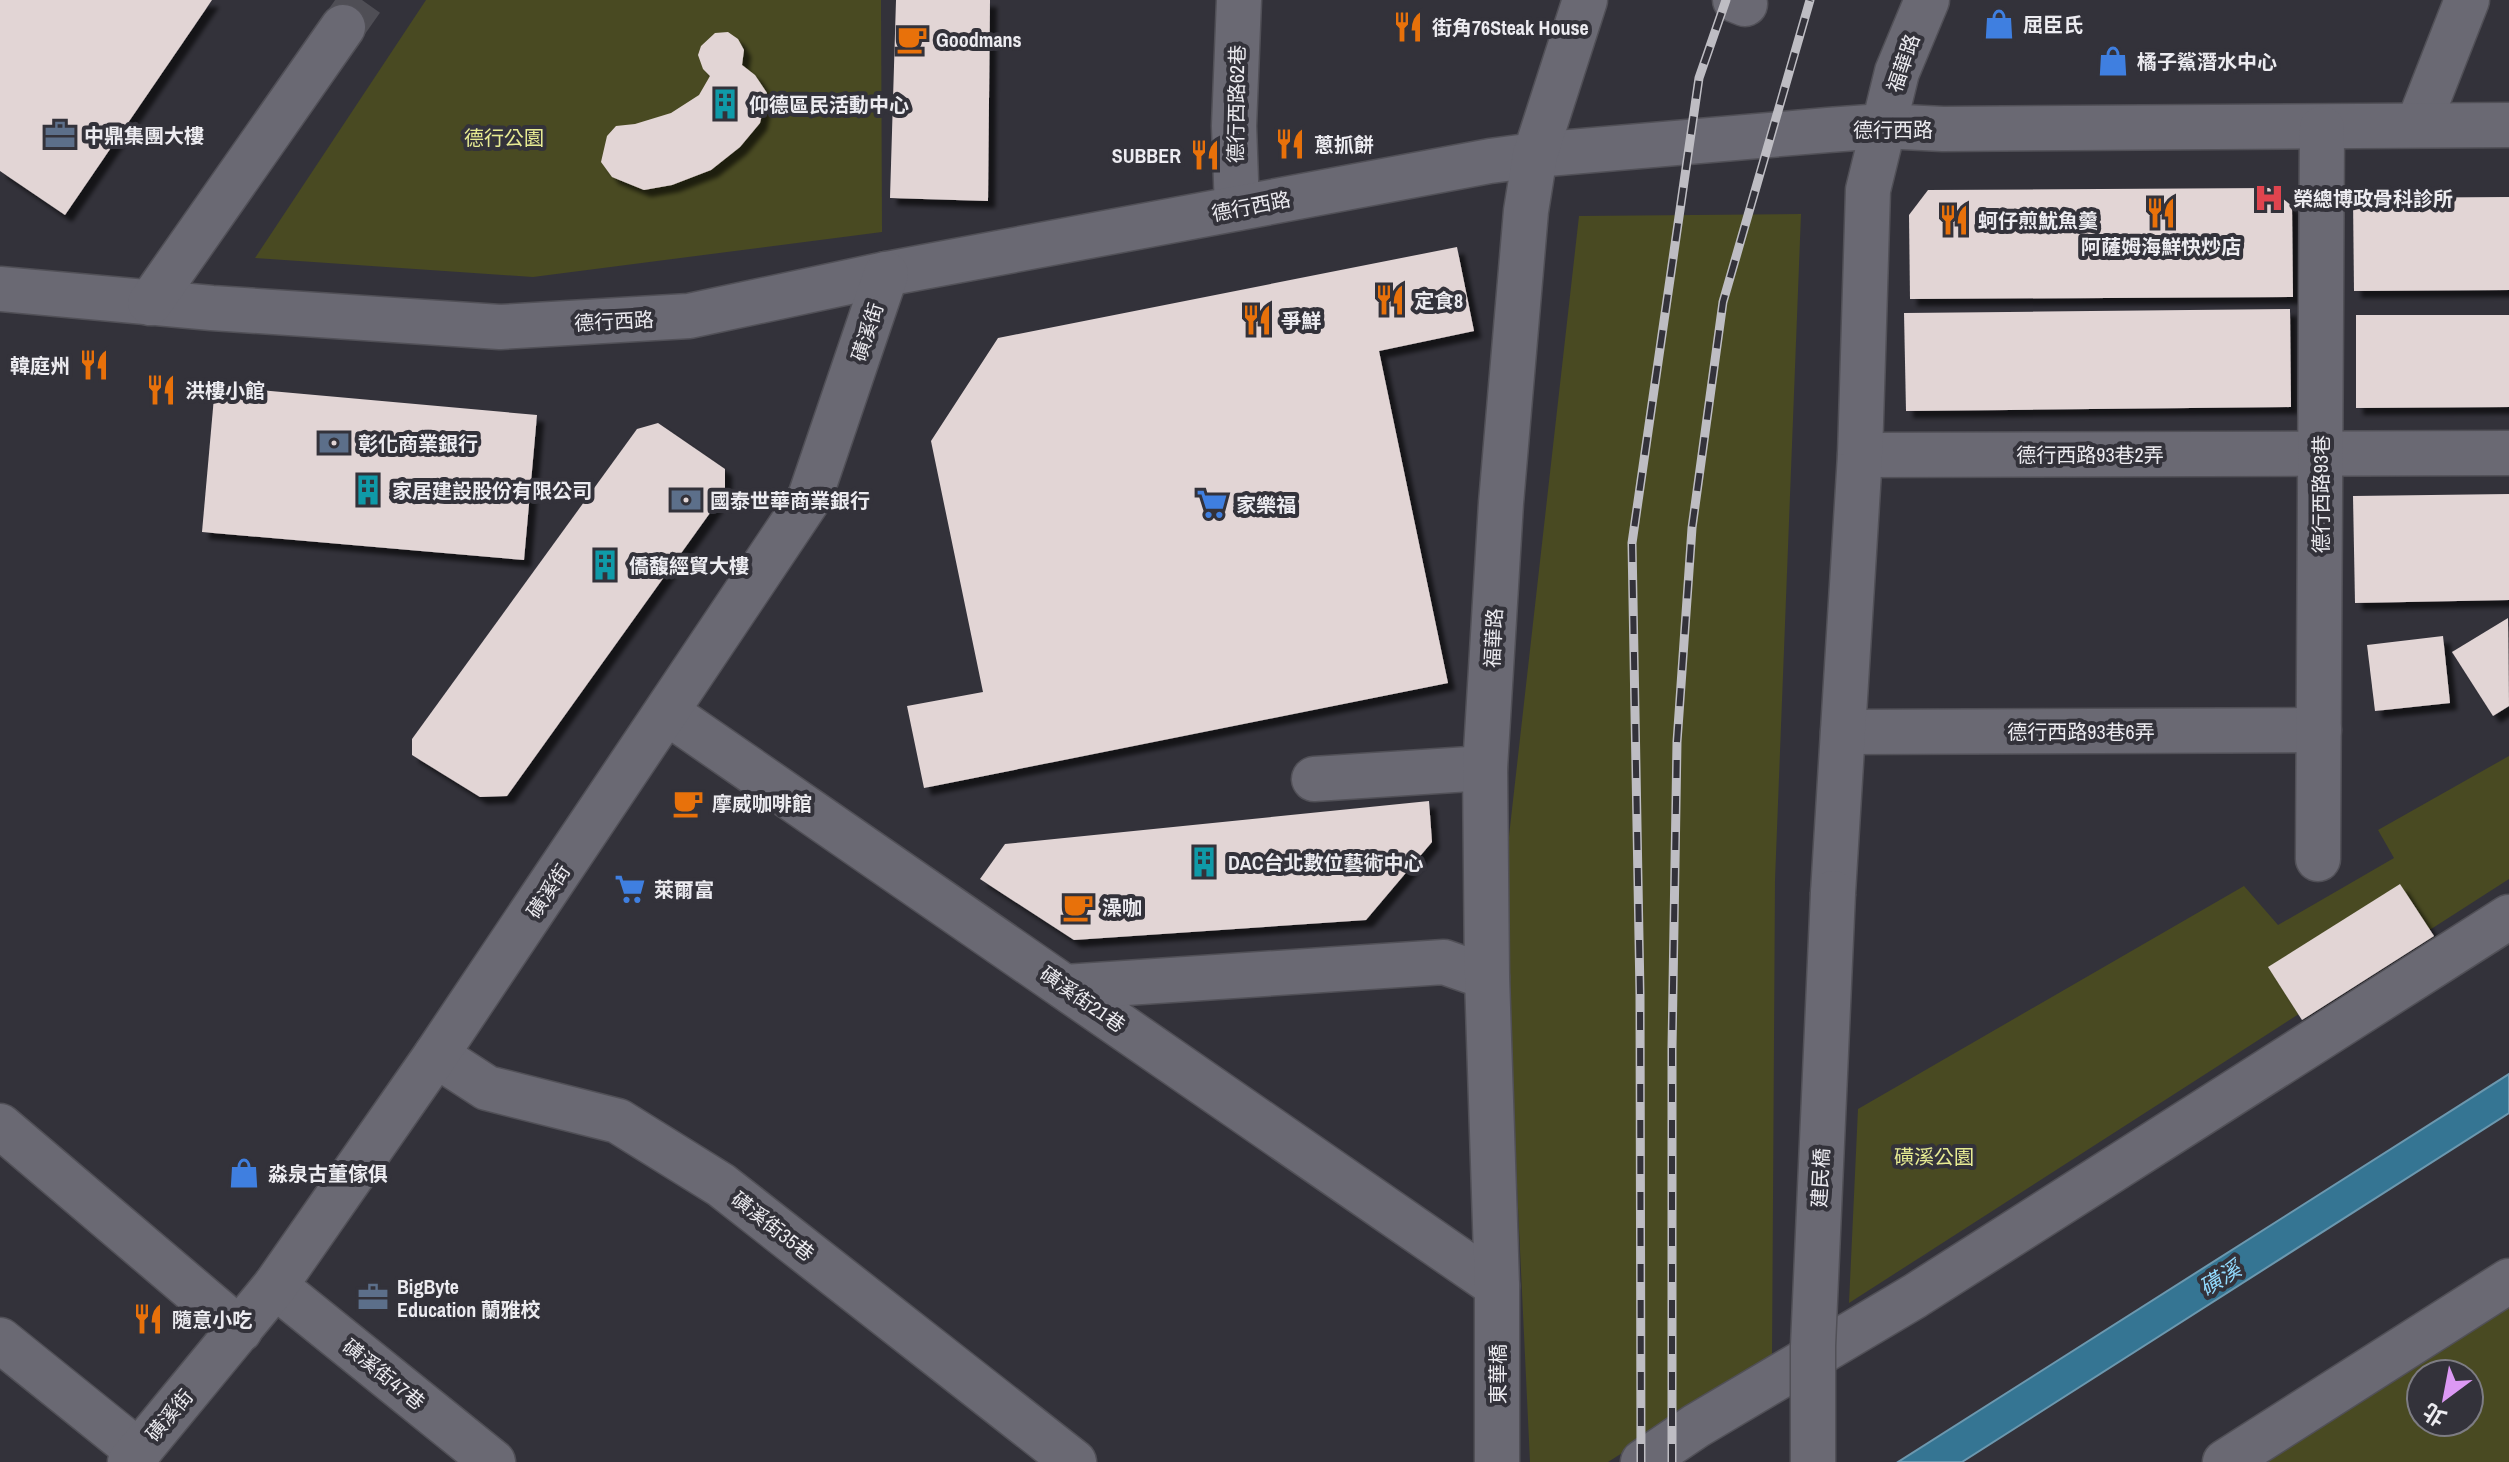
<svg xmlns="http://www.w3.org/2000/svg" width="2509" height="1462" font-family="'Archivo Narrow','Noto Sans TC',sans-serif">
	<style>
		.green { fill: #494a22; fill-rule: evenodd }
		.water { fill: #357593; stroke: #6c98af; stroke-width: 2 }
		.building { fill: #e2d5d5; filter: url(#shadow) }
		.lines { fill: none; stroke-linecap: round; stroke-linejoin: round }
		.minor-tunnel { stroke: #4f4e55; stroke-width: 44; stroke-dasharray: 44 22; stroke-linecap: butt }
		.minor-casing { stroke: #515057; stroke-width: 47 }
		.minor { stroke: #6a6973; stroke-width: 44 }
		.rail-casing { stroke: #bebdc3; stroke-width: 9 }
		.rail { stroke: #33323a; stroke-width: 6; stroke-dasharray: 18; stroke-linecap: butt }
		.minor-bridge-casing { stroke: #515057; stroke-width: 47; stroke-linecap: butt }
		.minor-bridge { stroke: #6a6973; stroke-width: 44 }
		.labels { text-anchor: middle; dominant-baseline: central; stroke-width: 8; stroke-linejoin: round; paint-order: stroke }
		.poi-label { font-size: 20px; font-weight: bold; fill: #ecebf0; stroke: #33323a; text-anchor: start }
		.street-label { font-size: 20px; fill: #ecebf0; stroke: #33323a }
		.park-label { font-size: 20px; fill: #e7eb93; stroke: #33323a }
		.water-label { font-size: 22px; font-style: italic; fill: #92dafe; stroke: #33323a }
	</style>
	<defs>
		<filter id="shadow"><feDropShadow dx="7" dy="7" stdDeviation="2" flood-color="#0009"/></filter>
	</defs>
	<rect width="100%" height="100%" fill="#33323a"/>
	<g class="green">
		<path d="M 426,0 L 881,0 L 882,232 L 533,277 L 255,258 Z"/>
		<path d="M 1801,214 L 1775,880 L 1772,1358 L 1608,1462 L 1530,1462 L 1503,889 L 1579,216 Z"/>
		<path d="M 2509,756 L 2509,879 L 1849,1303 L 1858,1109 L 2244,886 L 2278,925 L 2394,858 L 2378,830 Z"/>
		<path d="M 2509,1306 L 2509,1462 L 2261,1462 ZM 2421,1374 L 2469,1374 L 2469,1422 L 2421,1422 Z"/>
	</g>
	<path class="water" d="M 2509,1074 L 2509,1113 L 1962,1462 L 1898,1462 Z"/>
	<g class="building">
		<path d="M 0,0 L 212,0 L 65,215 L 0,171 Z"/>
		<path d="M 896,0 L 990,0 L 988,201 L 890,198 Z"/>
		<path d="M 728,32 L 738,39 L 744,50 L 742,65 L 755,75 L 767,93 L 760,123 L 740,147 L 711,170 L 672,185 L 644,190 L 612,177 L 601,162 L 607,136 L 616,126 L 635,124 L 671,113 L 699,95 L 710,76 L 703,69 L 698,55 L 701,46 L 715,33 Z"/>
		<path d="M 2269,188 L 2292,206 L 2293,297 L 1910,299 L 1909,215 L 1928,190 Z"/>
		<path d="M 2509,197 L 2509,290 L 2354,291 L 2353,198 Z"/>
		<path d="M 1457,247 L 1474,331 L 1379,351 L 1448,683 L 924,788 L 907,706 L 983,692 L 931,441 L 998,338 Z"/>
		<path d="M 2290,309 L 2291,407 L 1906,411 L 1904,313 Z"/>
		<path d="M 2356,315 L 2509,315 L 2509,407 L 2356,408 Z"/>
		<path d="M 215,386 L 537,415 L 524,560 L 202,532 Z"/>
		<path d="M 658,423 L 725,469 L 725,492 L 507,796 L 480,797 L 412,755 L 412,739 L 637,429 Z"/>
		<path d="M 2509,494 L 2509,600 L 2355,603 L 2353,496 Z"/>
		<path d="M 2508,618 L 2509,706 L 2493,716 L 2452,652 Z"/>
		<path d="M 2443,636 L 2450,703 L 2375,711 L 2367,645 Z"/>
		<path d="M 1429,801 L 1432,842 L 1366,920 L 1074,940 L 980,879 L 1005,844 Z"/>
		<path d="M 2400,884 L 2434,936 L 2302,1020 L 2268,967 Z"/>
	</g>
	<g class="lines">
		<path class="minor-tunnel" d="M 343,27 L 362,0"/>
		<g class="minor-casing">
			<g id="minor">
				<path d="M 1735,0 L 1745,4"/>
				<path d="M 2418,125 L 2467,0"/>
				<path d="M 1237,208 L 1234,126 L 1239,0"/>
				<path d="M 0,289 L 212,308 L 500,327 L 689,316 L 886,274 L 1490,161 L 1535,155 L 1828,130 L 1883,126 L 1943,129 L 2509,125"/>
				<path d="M 150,303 L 343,27"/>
				<path d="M 1860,455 L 2509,453"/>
				<path d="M 668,713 L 1497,1286"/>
				<path d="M 1843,732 L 2319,730"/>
				<path d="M 1314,779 L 1485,768"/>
				<path d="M 2318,859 L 2322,128"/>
				<path d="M 1833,893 L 1860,455 L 1868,190 L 1897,72 L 1927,0"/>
				<path d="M 1065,987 L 1444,962 L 1487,977"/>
				<path d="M 436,1055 L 487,1088 L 618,1121 L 721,1185 L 1074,1462"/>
				<path d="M 0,1126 L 240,1330"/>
				<path d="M 275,1286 L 493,1462"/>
				<path d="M 0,1340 L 139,1452"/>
				<path d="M 130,1462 L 275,1286 L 436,1055 L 810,497 L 886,274"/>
				<path d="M 1497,1462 L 1497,1286 L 1487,977 L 1485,768 L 1501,503 L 1526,211 L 1535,155 L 1585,0"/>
				<path d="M 1643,1462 L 1696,1426 L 1915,1296 L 2509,917"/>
				<path d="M 2225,1462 L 2509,1281"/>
			</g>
		</g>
		<use href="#minor" class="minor"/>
		<g class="rail-casing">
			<g id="rail">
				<path d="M 1641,1462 L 1640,995 L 1632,543 L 1699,78 L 1726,0"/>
				<path d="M 1672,1462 L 1672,1048 L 1677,742 L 1692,528 L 1723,302 L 1810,0"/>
			</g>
		</g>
		<use href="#rail" class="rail"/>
		<g class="minor-bridge-casing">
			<path id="minor-bridge" d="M 1813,1462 L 1813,1346 L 1833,893"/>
		</g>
		<use href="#minor-bridge" class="minor-bridge"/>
	</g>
	<defs>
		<g id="shop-bare" transform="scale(2.4)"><path d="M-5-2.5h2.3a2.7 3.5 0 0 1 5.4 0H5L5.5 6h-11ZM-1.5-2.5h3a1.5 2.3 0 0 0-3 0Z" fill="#3f7fe0" stroke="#33323a" stroke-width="2.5" paint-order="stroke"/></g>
		<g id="restaurant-bare" transform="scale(2.4)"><path d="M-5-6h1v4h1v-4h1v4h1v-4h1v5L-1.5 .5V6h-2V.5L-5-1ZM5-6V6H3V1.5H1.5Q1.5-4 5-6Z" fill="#e8710a" stroke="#33323a" stroke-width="2.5" paint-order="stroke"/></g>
		<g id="cafe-bare" transform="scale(2.4)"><path d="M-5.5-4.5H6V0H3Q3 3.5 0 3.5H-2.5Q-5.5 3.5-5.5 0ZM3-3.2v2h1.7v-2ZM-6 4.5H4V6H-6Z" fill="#e8710a" stroke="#33323a" stroke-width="2.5" paint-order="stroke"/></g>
		<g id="building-bare" transform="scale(2.4)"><path d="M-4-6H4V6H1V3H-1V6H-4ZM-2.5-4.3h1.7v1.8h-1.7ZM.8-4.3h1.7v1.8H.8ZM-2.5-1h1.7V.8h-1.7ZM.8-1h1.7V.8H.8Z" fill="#0f9aa8" stroke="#33323a" stroke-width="2.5" paint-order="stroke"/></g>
		<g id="office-bare" transform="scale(2.4)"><path d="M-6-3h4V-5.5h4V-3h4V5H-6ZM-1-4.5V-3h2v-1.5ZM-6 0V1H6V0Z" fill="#5c6f8a" stroke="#33323a" stroke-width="2.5" paint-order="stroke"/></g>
		<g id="hospital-bare" transform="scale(2.4)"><path d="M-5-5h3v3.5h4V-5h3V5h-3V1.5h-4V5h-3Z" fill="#e0444e" stroke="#33323a" stroke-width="2.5" paint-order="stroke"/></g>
		<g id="bank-bare" transform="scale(2.4)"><path d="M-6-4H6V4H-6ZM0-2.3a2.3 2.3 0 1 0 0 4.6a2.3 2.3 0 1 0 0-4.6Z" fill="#5c6f8a" stroke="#33323a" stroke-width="2.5" paint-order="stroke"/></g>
		<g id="supermarket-bare" transform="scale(2.4)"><path d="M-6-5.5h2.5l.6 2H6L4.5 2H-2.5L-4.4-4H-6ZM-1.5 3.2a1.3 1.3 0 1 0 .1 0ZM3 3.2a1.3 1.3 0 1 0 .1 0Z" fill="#3f7fe0" stroke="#33323a" stroke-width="2.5" paint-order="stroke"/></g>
	</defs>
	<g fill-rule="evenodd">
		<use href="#shop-bare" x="1999" y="24"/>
		<use href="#restaurant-bare" x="1408" y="27"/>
		<use href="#cafe-bare" x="912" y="39"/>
		<use href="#shop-bare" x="2113" y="61"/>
		<use href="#building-bare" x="725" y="104"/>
		<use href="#office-bare" x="60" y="135"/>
		<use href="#restaurant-bare" x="1290" y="144"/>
		<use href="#restaurant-bare" x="1205" y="155"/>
		<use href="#hospital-bare" x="2269" y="198"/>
		<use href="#restaurant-bare" x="2161" y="213"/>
		<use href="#restaurant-bare" x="1954" y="220"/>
		<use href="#restaurant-bare" x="1390" y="300"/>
		<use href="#restaurant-bare" x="1257" y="320"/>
		<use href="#restaurant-bare" x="94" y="365"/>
		<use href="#restaurant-bare" x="161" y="390"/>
		<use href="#bank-bare" x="334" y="443"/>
		<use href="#building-bare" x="368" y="490"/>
		<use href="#bank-bare" x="686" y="500"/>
		<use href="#supermarket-bare" x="1212" y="504"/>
		<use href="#building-bare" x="605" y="565"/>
		<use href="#cafe-bare" x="688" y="803"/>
		<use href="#building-bare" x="1204" y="862"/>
		<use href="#supermarket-bare" x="630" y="889"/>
		<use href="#cafe-bare" x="1078" y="907"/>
		<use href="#shop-bare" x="244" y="1173"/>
		<use href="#office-bare" x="373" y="1297"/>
		<use href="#restaurant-bare" x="148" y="1319"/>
	</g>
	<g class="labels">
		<g class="poi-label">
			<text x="2023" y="24">屈臣氏</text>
			<text x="1432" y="27">街角76Steak House</text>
			<text x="936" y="39">Goodmans</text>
			<text x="2137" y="61">橘子鯊潛水中心</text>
			<text x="749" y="104">仰德區民活動中心</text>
			<text x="84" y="135">中鼎集團大樓</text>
			<text x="1314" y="144">蔥抓餅</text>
			<text x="1181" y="155" text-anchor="end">SUBBER</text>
			<text x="2293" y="198">榮總博政骨科診所</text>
			<text x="1978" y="220">蚵仔煎魷魚羹</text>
			<text x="2161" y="246" text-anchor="middle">阿薩姆海鮮快炒店</text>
			<text x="1414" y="300">定食8</text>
			<text x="1281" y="320">爭鮮</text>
			<text x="70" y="365" text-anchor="end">韓庭州</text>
			<text x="185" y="390">洪樓小館</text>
			<text x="358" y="443">彰化商業銀行</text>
			<text x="392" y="490">家居建設股份有限公司</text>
			<text x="710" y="500">國泰世華商業銀行</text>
			<text x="1236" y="504">家樂福</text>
			<text x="629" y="565">僑馥經貿大樓</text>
			<text x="712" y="803">摩威咖啡館</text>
			<text x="1228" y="862">DAC台北數位藝術中心</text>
			<text x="654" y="889">萊爾富</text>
			<text x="1102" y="907">澡咖</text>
			<text x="268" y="1173">淼泉古董傢俱</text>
			<text x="397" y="1286">BigByte<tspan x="397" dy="23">Education 蘭雅校</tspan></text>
			<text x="172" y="1319">隨意小吃</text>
		</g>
		<g class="street-label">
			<text transform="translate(1903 63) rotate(-71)">福華路</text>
			<text transform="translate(1236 104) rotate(-89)">德行西路62巷</text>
			<text x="1893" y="129">德行西路</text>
			<text transform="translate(1251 206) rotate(-11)">德行西路</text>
			<text transform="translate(614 321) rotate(-3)">德行西路</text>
			<text transform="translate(867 332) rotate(-72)">磺溪街</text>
			<text x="2090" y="454">德行西路93巷2弄</text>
			<text transform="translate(2320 494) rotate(-90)">德行西路93巷</text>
			<text transform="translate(1493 638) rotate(-87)">福華路</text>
			<text x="2081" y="731">德行西路93巷6弄</text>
			<text transform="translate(548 891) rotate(-56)">磺溪街</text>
			<text transform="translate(1083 999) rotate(35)">磺溪街21巷</text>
			<text transform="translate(1820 1178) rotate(-87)">建民橋</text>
			<text transform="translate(773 1226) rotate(38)">磺溪街35巷</text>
			<text transform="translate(384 1374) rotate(39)">磺溪街47巷</text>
			<text transform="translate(1497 1374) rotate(-90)">東華橋</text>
			<text transform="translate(169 1415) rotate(-50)">磺溪街</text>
		</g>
		<g class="park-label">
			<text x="504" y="137">德行公園</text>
			<text x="1934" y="1156">磺溪公園</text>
		</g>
		<g class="water-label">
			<text transform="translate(2220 1278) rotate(-32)">磺溪</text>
		</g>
	</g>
	<g transform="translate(2445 1398) rotate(212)"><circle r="38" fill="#33323a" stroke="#7d7c83" stroke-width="2"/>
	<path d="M0-6L14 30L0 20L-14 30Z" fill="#dc99f4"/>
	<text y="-12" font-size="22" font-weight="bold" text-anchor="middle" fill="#ecebf0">北</text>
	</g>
</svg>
